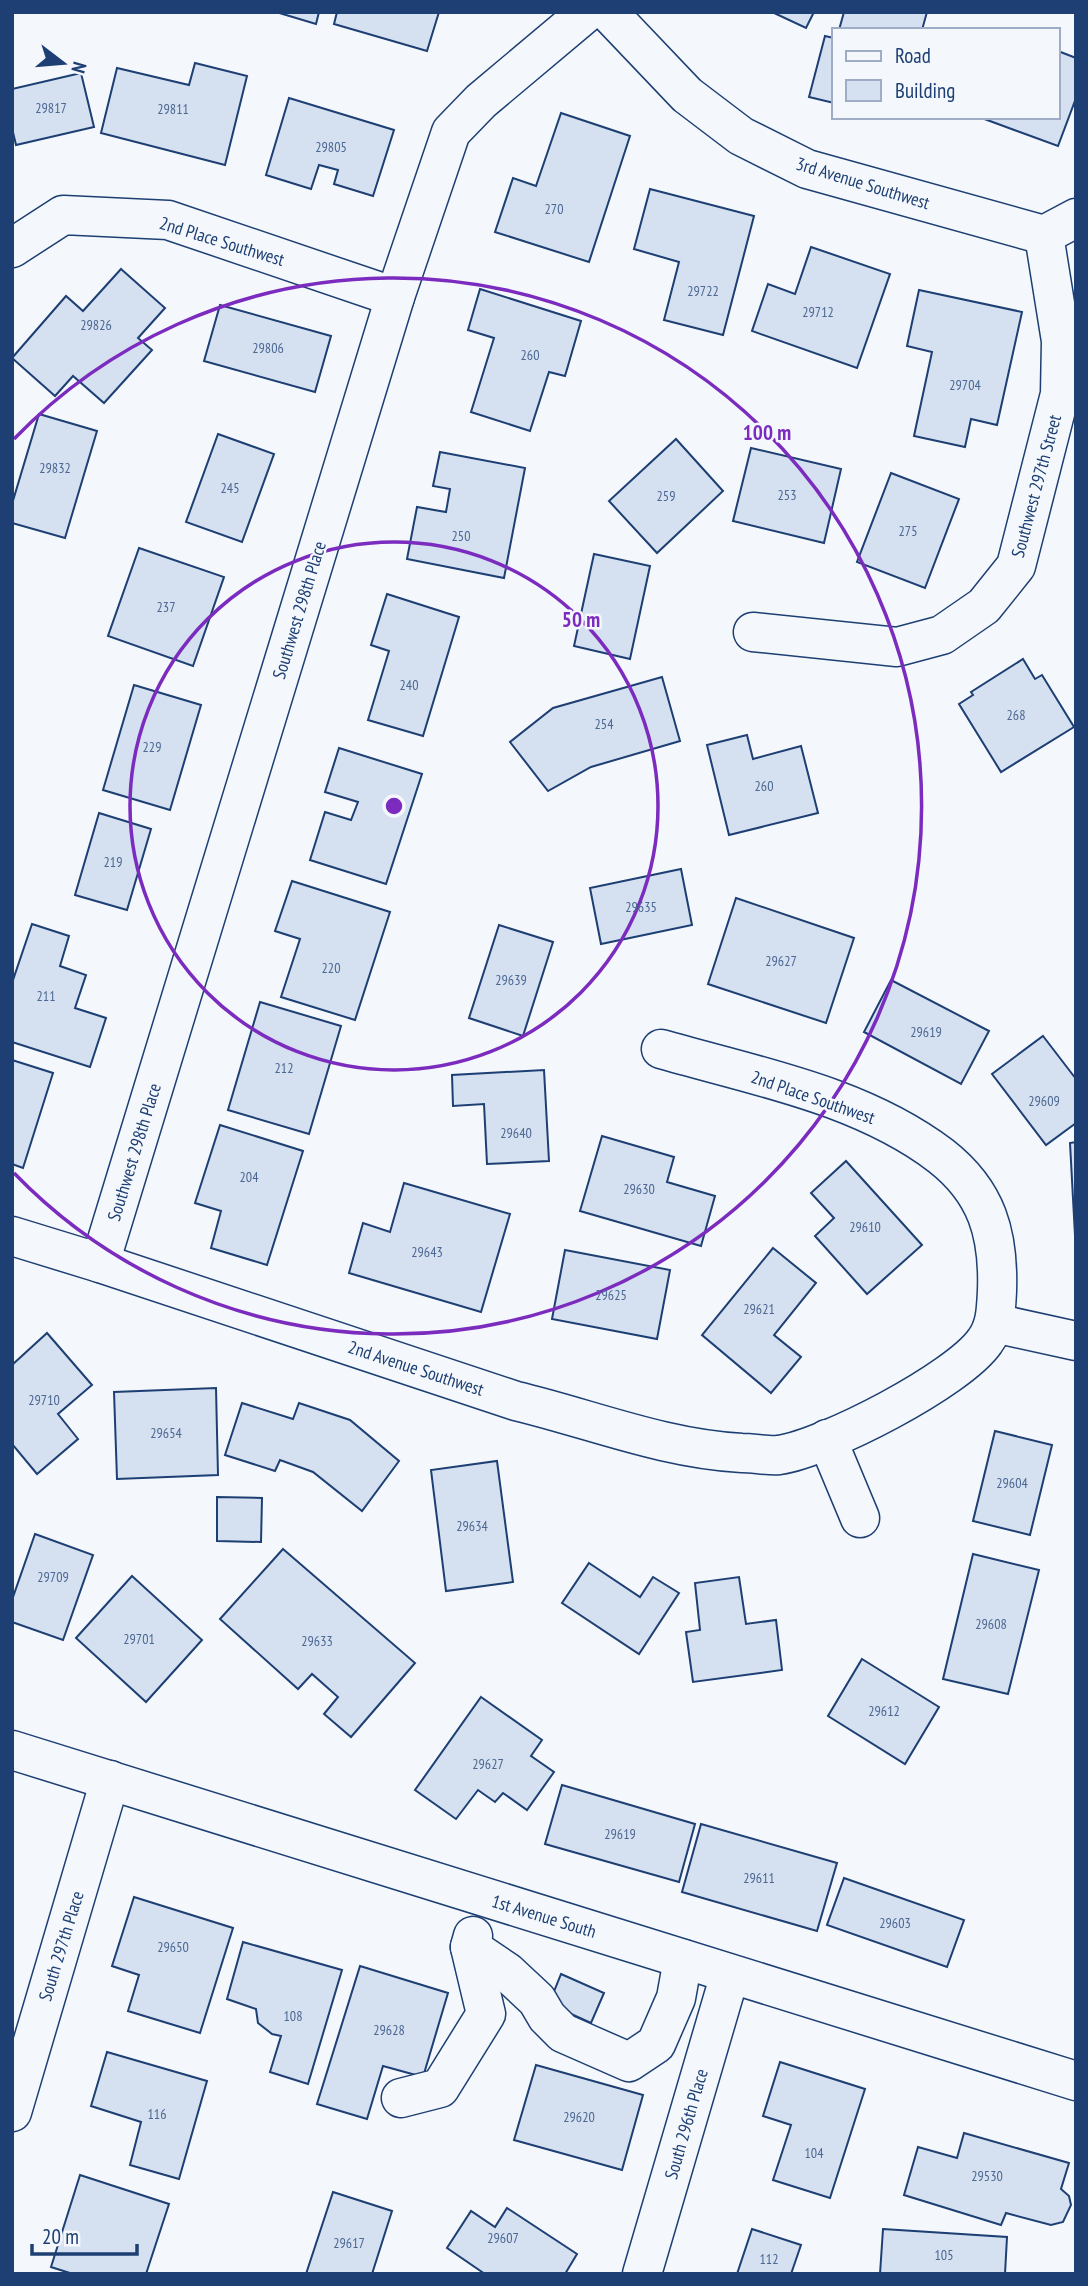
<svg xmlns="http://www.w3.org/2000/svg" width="1088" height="2286" font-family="'PT Sans Narrow',sans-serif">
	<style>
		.building { fill: #d5e0f0; stroke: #1d3f73; stroke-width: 2 }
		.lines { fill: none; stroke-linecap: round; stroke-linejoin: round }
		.minor-casing { stroke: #1d3f73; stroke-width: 41 }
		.minor { stroke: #f4f7fb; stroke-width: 38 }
		.ring { fill: none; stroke: #7b2cbf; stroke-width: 3.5 }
		.labels { text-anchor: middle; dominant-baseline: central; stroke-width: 5; stroke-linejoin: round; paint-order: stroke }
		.number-label { font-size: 14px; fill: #4b6792 }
		.street-label { font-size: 18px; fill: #1d3f73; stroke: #f4f7fb }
		.centre { fill: #7b2cbf; stroke: #f4f7fb; stroke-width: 3.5 }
		.ring-label { font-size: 21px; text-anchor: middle; font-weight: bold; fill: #7b2cbf; stroke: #f4f7fb; stroke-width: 5; stroke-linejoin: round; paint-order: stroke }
	</style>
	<rect width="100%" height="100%" fill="#f4f7fb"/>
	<g class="building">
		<path d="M 276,12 L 319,12 L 316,24 Z"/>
		<path d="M 337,12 L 439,12 L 427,51 L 334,24 Z"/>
		<path d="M 772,12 L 814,12 L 806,28 Z"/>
		<path d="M 844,12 L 927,12 L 922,30 L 839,30 Z"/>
		<path d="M 825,36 L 834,38 L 834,103 L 809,97 Z"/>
		<path d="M 1058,51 L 1076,58 L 1076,98 L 1058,146 L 979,117 L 1058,117 Z"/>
		<path d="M 195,63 L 247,76 L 225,165 L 101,133 L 117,68 L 189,85 Z"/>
		<path d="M 81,73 L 94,127 L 16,145 L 12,128 L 12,89 Z"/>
		<path d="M 289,98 L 394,130 L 373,196 L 334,184 L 338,170 L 319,165 L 311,189 L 266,175 Z"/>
		<path d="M 561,113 L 630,136 L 589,262 L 495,232 L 513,178 L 536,186 Z"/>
		<path d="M 650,189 L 754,216 L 723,335 L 664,320 L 679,262 L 634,249 Z"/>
		<path d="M 811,247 L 890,274 L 857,368 L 752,331 L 768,284 L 795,294 Z"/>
		<path d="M 121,269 L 165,308 L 138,338 L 152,350 L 104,403 L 73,376 L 55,396 L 12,358 L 66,296 L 83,311 Z"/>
		<path d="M 480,289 L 581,321 L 565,376 L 549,372 L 530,431 L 471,412 L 494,338 L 468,330 Z"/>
		<path d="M 919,290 L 1022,312 L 997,425 L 971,419 L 965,447 L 914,436 L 932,352 L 907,346 Z"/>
		<path d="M 220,305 L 331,336 L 315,392 L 204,361 Z"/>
		<path d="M 39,414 L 97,431 L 65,538 L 12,523 L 12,504 Z"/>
		<path d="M 218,434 L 274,454 L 242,542 L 186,522 Z"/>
		<path d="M 676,439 L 723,491 L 657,553 L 609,501 Z"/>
		<path d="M 751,448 L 841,469 L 824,543 L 733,521 Z"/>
		<path d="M 440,452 L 525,468 L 504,578 L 407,559 L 417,507 L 446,512 L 450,489 L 433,486 Z"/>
		<path d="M 891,473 L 959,499 L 925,588 L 857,562 Z"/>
		<path d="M 139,548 L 224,577 L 193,666 L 108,636 Z"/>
		<path d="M 594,554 L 650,566 L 630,659 L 574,646 Z"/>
		<path d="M 387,594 L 459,617 L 423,736 L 368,720 L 389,651 L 371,645 Z"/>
		<path d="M 1023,659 L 1035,679 L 1042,675 L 1074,727 L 1001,772 L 959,704 L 973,695 L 971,692 Z"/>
		<path d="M 662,677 L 680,741 L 591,767 L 548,791 L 510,742 L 553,708 Z"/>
		<path d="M 134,685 L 201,705 L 170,810 L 103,790 Z"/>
		<path d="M 747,735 L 753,759 L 801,746 L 818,813 L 729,835 L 707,745 Z"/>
		<path d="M 339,748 L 422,774 L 386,884 L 310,860 L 325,812 L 351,820 L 358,802 L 325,792 Z"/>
		<path d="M 99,813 L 151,829 L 127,910 L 75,895 Z"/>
		<path d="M 681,869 L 692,925 L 601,944 L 590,888 Z"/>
		<path d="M 292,881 L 390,912 L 355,1020 L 281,997 L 300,939 L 275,931 Z"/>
		<path d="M 736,898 L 854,938 L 826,1023 L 708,984 Z"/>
		<path d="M 32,924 L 69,936 L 60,966 L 86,975 L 75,1008 L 106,1018 L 90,1067 L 12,1042 L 12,983 Z"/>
		<path d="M 499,925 L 553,942 L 523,1036 L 469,1018 Z"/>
		<path d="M 891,980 L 989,1031 L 961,1084 L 864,1032 Z"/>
		<path d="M 260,1002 L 341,1026 L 309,1134 L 228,1110 Z"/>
		<path d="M 1043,1036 L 1076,1079 L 1076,1123 L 1046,1145 L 992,1074 Z"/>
		<path d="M 12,1060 L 53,1073 L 23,1168 L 12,1164 Z"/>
		<path d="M 544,1070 L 549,1161 L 487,1164 L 484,1104 L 453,1106 L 452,1075 Z"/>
		<path d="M 220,1125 L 303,1151 L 267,1265 L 211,1248 L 221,1211 L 195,1203 Z"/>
		<path d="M 602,1136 L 674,1157 L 667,1182 L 715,1196 L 701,1246 L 580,1211 Z"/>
		<path d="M 1076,1142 L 1076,1254 L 1070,1143 Z"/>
		<path d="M 846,1161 L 922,1245 L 867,1294 L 815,1236 L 834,1218 L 811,1193 Z"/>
		<path d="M 404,1183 L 510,1214 L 481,1312 L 349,1273 L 363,1223 L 390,1232 Z"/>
		<path d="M 773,1248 L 816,1283 L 774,1335 L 801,1357 L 771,1393 L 702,1335 Z"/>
		<path d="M 565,1250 L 670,1270 L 657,1339 L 552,1319 Z"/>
		<path d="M 47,1333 L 92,1385 L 58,1414 L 78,1439 L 37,1474 L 12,1444 L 12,1365 Z"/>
		<path d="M 216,1388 L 218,1475 L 117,1479 L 114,1392 Z"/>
		<path d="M 242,1403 L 293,1419 L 299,1403 L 350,1420 L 399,1461 L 362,1511 L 313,1472 L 280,1460 L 275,1471 L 225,1455 Z"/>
		<path d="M 995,1431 L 1052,1445 L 1030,1535 L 973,1521 Z"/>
		<path d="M 497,1461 L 513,1582 L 446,1591 L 431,1470 Z"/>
		<path d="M 217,1497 L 262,1498 L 261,1542 L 217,1541 Z"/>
		<path d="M 35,1534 L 93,1555 L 63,1640 L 12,1622 L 12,1600 Z"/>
		<path d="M 283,1549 L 415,1663 L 351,1737 L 324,1714 L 338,1697 L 312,1674 L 298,1689 L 220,1619 Z"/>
		<path d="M 973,1554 L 1039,1570 L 1008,1694 L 943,1679 Z"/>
		<path d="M 589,1563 L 640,1597 L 653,1577 L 679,1593 L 639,1654 L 562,1603 Z"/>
		<path d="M 132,1576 L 202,1640 L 146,1702 L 76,1638 Z"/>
		<path d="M 739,1577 L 746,1624 L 776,1620 L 782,1670 L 693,1682 L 686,1632 L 700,1630 L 695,1583 Z"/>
		<path d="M 862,1659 L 939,1707 L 905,1764 L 828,1716 Z"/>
		<path d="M 481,1697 L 542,1740 L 531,1756 L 554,1772 L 527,1810 L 503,1793 L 495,1802 L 478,1790 L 456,1819 L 415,1790 Z"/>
		<path d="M 562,1785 L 695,1824 L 679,1882 L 545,1844 Z"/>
		<path d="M 701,1824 L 837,1863 L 817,1931 L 682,1892 Z"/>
		<path d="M 844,1878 L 964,1920 L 947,1967 L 827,1925 Z"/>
		<path d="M 134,1897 L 233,1928 L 200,2033 L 128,2011 L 139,1975 L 112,1966 Z"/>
		<path d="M 243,1942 L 342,1970 L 308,2084 L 270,2072 L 281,2036 L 272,2034 L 258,2023 L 256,2009 L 227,1999 Z"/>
		<path d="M 360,1966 L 448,1993 L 423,2077 L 383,2066 L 367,2119 L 317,2104 Z"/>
		<path d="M 561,1974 L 604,1993 L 591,2023 L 549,2004 Z"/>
		<path d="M 107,2052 L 207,2081 L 179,2179 L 130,2165 L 141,2122 L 91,2106 Z"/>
		<path d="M 780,2062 L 865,2089 L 830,2198 L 773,2180 L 791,2125 L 763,2116 Z"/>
		<path d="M 536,2065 L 643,2095 L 622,2170 L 514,2140 Z"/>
		<path d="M 964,2133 L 1069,2163 L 1061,2189 L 1069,2196 L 1071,2205 L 1063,2222 L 1051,2225 L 1006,2213 L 1001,2225 L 904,2195 L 918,2147 L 957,2158 Z"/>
		<path d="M 80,2175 L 169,2204 L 146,2274 L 73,2274 L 51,2267 Z"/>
		<path d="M 333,2192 L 392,2211 L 372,2274 L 306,2274 Z"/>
		<path d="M 507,2208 L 577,2254 L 565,2274 L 485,2274 L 447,2248 L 471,2211 L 495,2227 Z"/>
		<path d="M 752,2229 L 801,2245 L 791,2274 L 737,2274 Z"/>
		<path d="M 883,2229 L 1007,2237 L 1005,2274 L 880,2274 Z"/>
	</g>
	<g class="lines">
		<g class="minor-casing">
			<g id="minor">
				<path d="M 608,12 L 687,95 L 741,136 L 807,169 L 1044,235"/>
				<path d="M 1044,235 L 1076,218"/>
				<path d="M 12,248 L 63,215 L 168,220 L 395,297"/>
				<path d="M 753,632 L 897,647 L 942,635 L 984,606 L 1016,566 L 1060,394 L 1061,341 L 1044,235"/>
				<path d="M 12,1236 L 100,1263 L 516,1401 C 591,1419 664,1449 742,1453 C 754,1453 768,1456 779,1455 C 826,1448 958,1380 985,1341 C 996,1326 996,1309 997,1291 C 999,1234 987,1192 941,1156 C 861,1095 755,1076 661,1049"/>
				<path d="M 100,1263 L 395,297 L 451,132 L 481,101 L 587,12"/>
				<path d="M 994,1323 L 1076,1341"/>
				<path d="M 827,1439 L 860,1518"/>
				<path d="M 12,1750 L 1076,2081"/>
				<path d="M 470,1947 L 507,1972 L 537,2000 L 547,2017 L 563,2033 L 629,2062 L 656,2044 L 676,1998 L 683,1959"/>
				<path d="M 401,2098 L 440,2088 L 486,2014 L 470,1947 L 473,1936"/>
				<path d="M 12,2112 L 110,1780"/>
				<path d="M 642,2274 L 730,1974"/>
			</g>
		</g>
		<use href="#minor" class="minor"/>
	</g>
	<g class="ring">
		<circle cx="394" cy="806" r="264"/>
		<path d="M14 439A528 528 0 1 1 14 1173"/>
	</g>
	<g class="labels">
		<g class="number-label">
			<text x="51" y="108">29817</text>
			<text x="173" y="109">29811</text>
			<text x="331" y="147">29805</text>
			<text x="554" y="209">270</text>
			<text x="703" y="291">29722</text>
			<text x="818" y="312">29712</text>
			<text x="96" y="325">29826</text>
			<text x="268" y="348">29806</text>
			<text x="530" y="355">260</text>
			<text x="965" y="385">29704</text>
			<text x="55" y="468">29832</text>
			<text x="230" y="488">245</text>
			<text x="787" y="495">253</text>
			<text x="666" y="496">259</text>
			<text x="908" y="531">275</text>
			<text x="461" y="536">250</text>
			<text x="166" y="607">237</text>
			<text x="409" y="685">240</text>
			<text x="1016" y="715">268</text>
			<text x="604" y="724">254</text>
			<text x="152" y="747">229</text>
			<text x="764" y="786">260</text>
			<text x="113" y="862">219</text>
			<text x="641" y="907">29635</text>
			<text x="781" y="961">29627</text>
			<text x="331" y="968">220</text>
			<text x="511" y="980">29639</text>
			<text x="46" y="996">211</text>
			<text x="926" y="1032">29619</text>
			<text x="284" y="1068">212</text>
			<text x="1044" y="1101">29609</text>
			<text x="516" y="1133">29640</text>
			<text x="249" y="1177">204</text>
			<text x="639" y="1189">29630</text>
			<text x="865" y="1227">29610</text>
			<text x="427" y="1252">29643</text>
			<text x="611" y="1295">29625</text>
			<text x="759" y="1309">29621</text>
			<text x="44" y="1400">29710</text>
			<text x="166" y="1433">29654</text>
			<text x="1012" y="1483">29604</text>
			<text x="472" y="1526">29634</text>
			<text x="53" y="1577">29709</text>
			<text x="991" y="1624">29608</text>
			<text x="139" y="1639">29701</text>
			<text x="317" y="1641">29633</text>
			<text x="884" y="1711">29612</text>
			<text x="488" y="1764">29627</text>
			<text x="620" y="1834">29619</text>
			<text x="759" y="1878">29611</text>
			<text x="895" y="1923">29603</text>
			<text x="173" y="1947">29650</text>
			<text x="293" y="2016">108</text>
			<text x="389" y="2030">29628</text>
			<text x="157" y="2114">116</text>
			<text x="579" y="2117">29620</text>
			<text x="814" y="2153">104</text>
			<text x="987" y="2176">29530</text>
			<text x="503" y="2238">29607</text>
			<text x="349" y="2243">29617</text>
			<text x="944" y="2255">105</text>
			<text x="769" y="2259">112</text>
		</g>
		<g class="street-label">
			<text transform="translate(863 183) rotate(17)">3rd Avenue Southwest</text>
			<text transform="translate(222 241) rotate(17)">2nd Place Southwest</text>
			<text transform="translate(1036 486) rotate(-75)">Southwest 297th Street</text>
			<text transform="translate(299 610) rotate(-73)">Southwest 298th Place</text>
			<text transform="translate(813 1097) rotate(19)">2nd Place Southwest</text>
			<text transform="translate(134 1152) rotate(-73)">Southwest 298th Place</text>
			<text transform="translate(416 1368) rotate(18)">2nd Avenue Southwest</text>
			<text transform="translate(544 1916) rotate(17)">1st Avenue South</text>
			<text transform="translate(61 1946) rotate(-73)">South 297th Place</text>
			<text transform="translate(686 2124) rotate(-74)">South 296th Place</text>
		</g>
	</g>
	<circle cx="394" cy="806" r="10" class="centre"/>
	<g class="ring-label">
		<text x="767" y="440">100 m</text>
		<text x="581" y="627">50 m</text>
	</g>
	<rect width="1088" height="2286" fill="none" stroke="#1d3f73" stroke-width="28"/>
	<rect x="832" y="28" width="228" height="91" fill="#f4f7fb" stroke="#9eadc5" stroke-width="2"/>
	<rect x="846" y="51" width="35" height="10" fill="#f4f7fb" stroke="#9eadc5" stroke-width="2"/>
	<text x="895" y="63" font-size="21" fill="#1d3f73">Road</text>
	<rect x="846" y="80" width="35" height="21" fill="#d5e0f0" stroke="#9eadc5" stroke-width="2"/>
	<text x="895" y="98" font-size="21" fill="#1d3f73">Building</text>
	<g transform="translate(63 63) rotate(106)" stroke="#f4f7fb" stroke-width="5" paint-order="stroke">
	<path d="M0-5L12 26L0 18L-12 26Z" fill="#1d3f73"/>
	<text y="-10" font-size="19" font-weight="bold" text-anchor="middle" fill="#1d3f73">N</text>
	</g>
	<path d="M32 2244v10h105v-10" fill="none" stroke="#1d3f73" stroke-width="3.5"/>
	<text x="42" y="2244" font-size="21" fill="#1d3f73" stroke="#f4f7fb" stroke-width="5" paint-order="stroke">20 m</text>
</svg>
